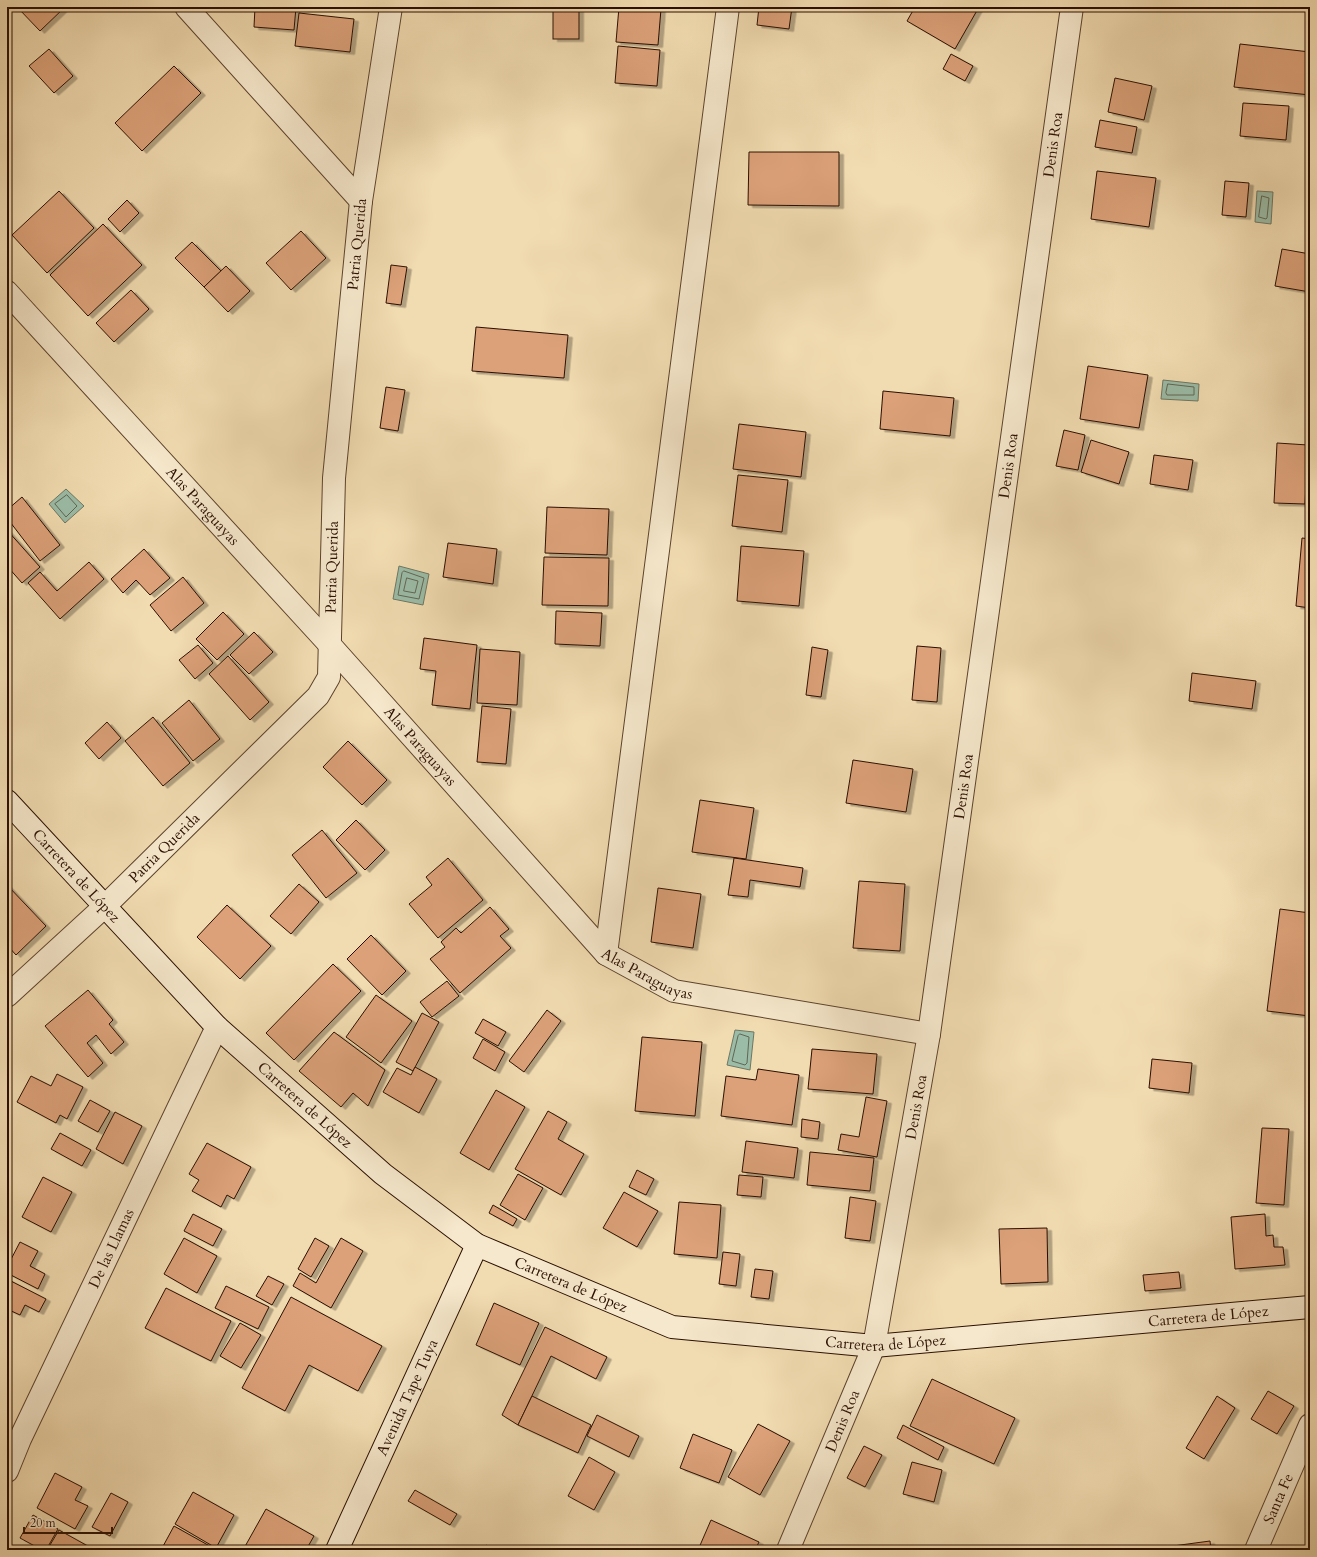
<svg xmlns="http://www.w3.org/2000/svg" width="1317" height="1557" font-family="Cardo,serif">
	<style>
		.water { fill: #9bbca7; stroke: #6e7764 }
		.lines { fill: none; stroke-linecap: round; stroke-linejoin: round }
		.shore { stroke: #626654; stroke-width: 1 }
		.building { fill: #dca179; stroke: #2a0f00; filter: url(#shadow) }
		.street-casing { stroke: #5c422c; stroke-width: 24 }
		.secondary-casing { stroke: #2a0f00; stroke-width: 24 }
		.street { stroke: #f6e8cc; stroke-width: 22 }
		.secondary { stroke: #f6e8cc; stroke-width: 22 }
		.labels { text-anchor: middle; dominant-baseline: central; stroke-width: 4; stroke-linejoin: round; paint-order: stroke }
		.street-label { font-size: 15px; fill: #2a0f00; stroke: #f6e8cc }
	</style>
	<defs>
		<filter id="shadow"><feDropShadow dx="4.5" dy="2.5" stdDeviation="0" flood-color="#0004"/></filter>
	</defs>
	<rect width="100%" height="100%" fill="#f1dbb0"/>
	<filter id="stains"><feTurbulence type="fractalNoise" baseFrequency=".005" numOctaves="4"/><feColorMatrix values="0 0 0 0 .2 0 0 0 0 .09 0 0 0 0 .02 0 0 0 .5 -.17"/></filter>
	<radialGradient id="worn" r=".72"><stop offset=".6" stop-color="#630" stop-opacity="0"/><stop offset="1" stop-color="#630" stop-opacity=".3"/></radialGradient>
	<g class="water">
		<path d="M 1257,191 L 1273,192 L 1271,224 L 1255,222 Z"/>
		<path d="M 1163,380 L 1199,384 L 1198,401 L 1161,399 Z"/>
		<path d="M 66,489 L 84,506 L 65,523 L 49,504 Z"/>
		<path d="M 399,566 L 429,574 L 423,605 L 393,599 Z"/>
		<path d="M 735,1030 L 754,1032 L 750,1070 L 727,1065 Z"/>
	</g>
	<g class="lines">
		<g class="shore">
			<path d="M 1262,196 L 1269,198 L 1267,218 L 1266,219 L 1259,217 Z"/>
			<path d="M 1168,384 L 1194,387 L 1194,395 L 1167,395 L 1166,393 Z"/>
			<path d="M 67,495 L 77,506 L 66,517 L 55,504 Z"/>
			<path d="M 404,571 L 424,578 L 419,599 L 398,595 L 402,573 Z"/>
			<path d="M 407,578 L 418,581 L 415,593 L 404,591 Z"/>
			<path d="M 740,1034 L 749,1037 L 747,1063 L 745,1065 L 732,1061 L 738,1036 Z"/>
		</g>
	</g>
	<g class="building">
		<path d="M 17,7 L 65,7 L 40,31 Z"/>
		<path d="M 255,7 L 296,7 L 294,30 L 254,27 Z"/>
		<rect x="553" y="7" width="26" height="32"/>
		<path d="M 619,7 L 661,9 L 658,45 L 616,42 Z"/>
		<path d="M 759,7 L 792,7 L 789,29 L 757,25 Z"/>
		<path d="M 915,7 L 979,7 L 955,49 L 907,21 Z"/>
		<path d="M 299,13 L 354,19 L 350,52 L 295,46 Z"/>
		<path d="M 1240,44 L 1310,52 L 1310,95 L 1234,87 Z"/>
		<path d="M 618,46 L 660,50 L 657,86 L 615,83 Z"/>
		<path d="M 49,49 L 73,76 L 54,93 L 29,66 Z"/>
		<path d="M 951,54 L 973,66 L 965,81 L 943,69 Z"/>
		<path d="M 174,66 L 201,93 L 142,151 L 115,123 Z"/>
		<path d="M 1115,78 L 1152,86 L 1144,120 L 1108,112 Z"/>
		<path d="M 1243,103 L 1289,106 L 1286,140 L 1240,136 Z"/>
		<path d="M 1100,120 L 1137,127 L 1132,153 L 1095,147 Z"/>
		<path d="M 749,152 L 839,152 L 839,206 L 748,205 Z"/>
		<path d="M 1097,171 L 1156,178 L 1149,227 L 1091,219 Z"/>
		<path d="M 1225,181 L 1249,183 L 1246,217 L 1222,215 Z"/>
		<path d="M 59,191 L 94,228 L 47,273 L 12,235 Z"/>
		<path d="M 127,200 L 139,213 L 120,232 L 108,219 Z"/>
		<path d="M 103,224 L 142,265 L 88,316 L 50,275 Z"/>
		<path d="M 301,231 L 326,258 L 291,290 L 266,263 Z"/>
		<path d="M 192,242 L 221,271 L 204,287 L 175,258 Z"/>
		<path d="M 1282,249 L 1310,254 L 1310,292 L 1275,286 Z"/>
		<path d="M 391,265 L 407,267 L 401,305 L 386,303 Z"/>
		<path d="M 226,266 L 250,291 L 228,312 L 204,287 Z"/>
		<path d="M 131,290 L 149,309 L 114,342 L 96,323 Z"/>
		<path d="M 476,327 L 568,335 L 564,378 L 472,371 Z"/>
		<path d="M 1088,366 L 1148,375 L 1139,428 L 1080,419 Z"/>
		<path d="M 386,387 L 405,390 L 398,431 L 380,428 Z"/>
		<path d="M 883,391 L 954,398 L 950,436 L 880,429 Z"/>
		<path d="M 739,424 L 806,432 L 801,477 L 733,469 Z"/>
		<path d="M 1064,430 L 1085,435 L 1078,470 L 1056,466 Z"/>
		<path d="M 1091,440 L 1129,452 L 1119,484 L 1081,472 Z"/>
		<path d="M 1277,443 L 1308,445 L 1305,504 L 1274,503 Z"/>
		<path d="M 1154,455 L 1193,460 L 1188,490 L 1150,484 Z"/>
		<path d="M 738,475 L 788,480 L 782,532 L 732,526 Z"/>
		<path d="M 22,497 L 60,545 L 40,561 L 7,518 L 7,510 Z"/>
		<path d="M 547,507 L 609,509 L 607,555 L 545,553 Z"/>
		<path d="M 7,530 L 40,567 L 22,583 L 7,566 Z"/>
		<path d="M 1302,538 L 1310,539 L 1310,608 L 1296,606 Z"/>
		<path d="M 448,543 L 497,549 L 493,584 L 443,577 Z"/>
		<path d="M 741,546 L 804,551 L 799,606 L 737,601 Z"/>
		<path d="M 144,549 L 170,578 L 150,595 L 136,580 L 123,593 L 111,579 Z"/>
		<path d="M 544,557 L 609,558 L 608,606 L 542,605 Z"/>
		<path d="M 89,562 L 104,579 L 60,619 L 28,583 L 40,572 L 57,591 Z"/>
		<path d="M 183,577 L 204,603 L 171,631 L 150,605 Z"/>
		<path d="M 556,611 L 602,613 L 600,646 L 555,644 Z"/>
		<path d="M 223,612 L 244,634 L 217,660 L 196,639 Z"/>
		<path d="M 254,632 L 273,652 L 249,674 L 230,655 Z"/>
		<path d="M 424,638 L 477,645 L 470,709 L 432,705 L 436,671 L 420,669 Z"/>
		<path d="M 198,645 L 213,663 L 195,679 L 179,660 Z"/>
		<path d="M 917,646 L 941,648 L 937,702 L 912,700 Z"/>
		<path d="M 812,647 L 828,650 L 821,697 L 806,695 Z"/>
		<path d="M 480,649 L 520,652 L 517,705 L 477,703 Z"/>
		<path d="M 228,656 L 269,702 L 250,720 L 209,674 Z"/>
		<path d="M 1192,673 L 1256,681 L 1252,709 L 1189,701 Z"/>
		<path d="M 189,700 L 220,739 L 193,761 L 162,723 Z"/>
		<path d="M 482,706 L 511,709 L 506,764 L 477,762 Z"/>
		<path d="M 153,717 L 190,763 L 163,786 L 125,741 Z"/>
		<path d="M 107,722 L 121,738 L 99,759 L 85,743 Z"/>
		<path d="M 348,741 L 387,780 L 362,805 L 323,767 Z"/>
		<path d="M 853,760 L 913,769 L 906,812 L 846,803 Z"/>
		<path d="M 700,800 L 754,808 L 746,859 L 692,852 Z"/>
		<path d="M 356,820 L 385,850 L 365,870 L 336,840 Z"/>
		<path d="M 322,830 L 357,873 L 326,898 L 292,855 Z"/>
		<path d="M 448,858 L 483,900 L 438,938 L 409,904 L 432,885 L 426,877 Z"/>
		<path d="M 734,858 L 803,868 L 800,887 L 750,880 L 748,897 L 728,895 Z"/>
		<path d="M 859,881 L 905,884 L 900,951 L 853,948 Z"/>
		<path d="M 299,884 L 319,902 L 291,934 L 270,916 Z"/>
		<path d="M 7,885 L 46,926 L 16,955 L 7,945 Z"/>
		<path d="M 658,888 L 701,894 L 693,948 L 651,942 Z"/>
		<path d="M 227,905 L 271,946 L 240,979 L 197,937 Z"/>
		<path d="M 490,907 L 509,929 L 500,936 L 511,948 L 460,993 L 430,959 L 445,947 L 441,942 L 456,928 L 461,933 Z"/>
		<path d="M 1280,909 L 1310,913 L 1310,1016 L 1267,1011 Z"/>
		<path d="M 371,935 L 406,971 L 382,995 L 347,959 Z"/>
		<path d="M 333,964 L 361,991 L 294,1060 L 266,1033 Z"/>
		<path d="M 447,981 L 459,996 L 432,1017 L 420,1002 Z"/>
		<path d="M 88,990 L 113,1020 L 109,1024 L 124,1042 L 111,1054 L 96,1035 L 87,1043 L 103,1063 L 88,1077 L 45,1026 Z"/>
		<path d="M 376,995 L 412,1021 L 381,1063 L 346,1037 Z"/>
		<path d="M 547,1010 L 561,1021 L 524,1072 L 509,1061 Z"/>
		<path d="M 422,1013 L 439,1022 L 413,1071 L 396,1062 Z"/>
		<path d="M 483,1019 L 506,1032 L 498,1046 L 475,1033 Z"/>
		<path d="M 334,1032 L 385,1070 L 368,1106 L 353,1093 L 341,1107 L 299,1071 Z"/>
		<path d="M 642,1037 L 702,1042 L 695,1116 L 635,1111 Z"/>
		<path d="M 483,1039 L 505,1052 L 495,1071 L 473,1058 Z"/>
		<path d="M 812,1049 L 877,1054 L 873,1094 L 808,1089 Z"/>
		<path d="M 1152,1059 L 1192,1063 L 1189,1093 L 1149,1088 Z"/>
		<path d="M 415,1067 L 437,1079 L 419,1113 L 383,1092 L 397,1068 L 411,1075 Z"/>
		<path d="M 758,1069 L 799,1075 L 792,1125 L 721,1116 L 726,1076 L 756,1080 Z"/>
		<path d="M 57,1074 L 83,1087 L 67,1119 L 60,1115 L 56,1123 L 17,1102 L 31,1076 L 51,1086 Z"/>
		<path d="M 496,1090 L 525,1107 L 489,1170 L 460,1153 Z"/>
		<path d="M 866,1097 L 887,1101 L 877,1157 L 838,1150 L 841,1134 L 859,1137 Z"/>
		<path d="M 90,1100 L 110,1111 L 98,1132 L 78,1121 Z"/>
		<path d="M 548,1111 L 567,1122 L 558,1139 L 584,1154 L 561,1195 L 515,1169 Z"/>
		<path d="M 115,1112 L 142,1126 L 123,1164 L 96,1149 Z"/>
		<path d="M 802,1119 L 820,1122 L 818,1139 L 801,1137 Z"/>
		<path d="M 1262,1128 L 1289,1129 L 1284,1205 L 1256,1203 Z"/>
		<path d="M 60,1133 L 91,1150 L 82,1166 L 51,1149 Z"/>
		<path d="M 746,1141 L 798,1148 L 794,1178 L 742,1172 Z"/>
		<path d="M 207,1143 L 251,1167 L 234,1199 L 227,1195 L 221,1207 L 192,1191 L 199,1180 L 189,1174 Z"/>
		<path d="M 810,1152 L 874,1158 L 870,1191 L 807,1185 Z"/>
		<path d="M 637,1170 L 654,1179 L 646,1195 L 629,1187 Z"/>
		<path d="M 518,1174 L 543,1188 L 525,1220 L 500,1205 Z"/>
		<path d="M 739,1175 L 763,1177 L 761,1197 L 737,1195 Z"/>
		<path d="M 43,1177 L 72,1192 L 51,1232 L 22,1217 Z"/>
		<path d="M 624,1192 L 658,1211 L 637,1247 L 603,1228 Z"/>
		<path d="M 850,1197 L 876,1201 L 870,1241 L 845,1238 Z"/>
		<path d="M 679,1202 L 721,1205 L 717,1258 L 674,1254 Z"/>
		<path d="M 493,1205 L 517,1219 L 513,1226 L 489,1213 Z"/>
		<path d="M 193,1214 L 222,1229 L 213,1246 L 184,1231 Z"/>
		<path d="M 1265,1214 L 1266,1236 L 1273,1235 L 1274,1247 L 1283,1247 L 1285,1265 L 1235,1269 L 1231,1217 Z"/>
		<path d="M 1047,1228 L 1048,1282 L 1001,1284 L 999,1229 Z"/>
		<path d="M 184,1238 L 217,1256 L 197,1293 L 164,1274 Z"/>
		<path d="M 315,1238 L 329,1246 L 311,1277 L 298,1269 Z"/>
		<path d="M 341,1238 L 363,1251 L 331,1308 L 293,1286 L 300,1273 L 316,1283 Z"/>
		<path d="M 20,1242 L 38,1251 L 30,1266 L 45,1274 L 38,1289 L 7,1273 L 7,1267 Z"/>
		<path d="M 723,1252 L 740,1254 L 736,1286 L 719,1284 Z"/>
		<path d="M 755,1269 L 773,1271 L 769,1299 L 751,1297 Z"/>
		<path d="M 1179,1272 L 1181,1288 L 1145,1291 L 1143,1275 Z"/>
		<path d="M 268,1276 L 284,1284 L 272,1305 L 256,1296 Z"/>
		<path d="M 7,1279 L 46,1299 L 39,1312 L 25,1305 L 20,1315 L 7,1309 Z"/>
		<path d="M 226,1286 L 269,1307 L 258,1329 L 215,1308 Z"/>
		<path d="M 166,1288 L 231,1321 L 211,1361 L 145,1328 Z"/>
		<path d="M 291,1297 L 382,1346 L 358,1391 L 309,1365 L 285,1411 L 242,1388 Z"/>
		<path d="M 494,1303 L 539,1323 L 520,1365 L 476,1345 Z"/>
		<path d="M 240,1323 L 261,1335 L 241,1368 L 220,1356 Z"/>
		<path d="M 545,1327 L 607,1357 L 596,1379 L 551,1356 L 518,1425 L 502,1415 Z"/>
		<path d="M 932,1379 L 1015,1418 L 994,1464 L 910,1426 Z"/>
		<path d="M 1268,1391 L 1294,1406 L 1277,1434 L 1251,1419 Z"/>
		<path d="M 532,1396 L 591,1425 L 578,1453 L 518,1425 Z"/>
		<path d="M 1217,1396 L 1235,1408 L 1204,1459 L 1186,1448 Z"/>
		<path d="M 597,1415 L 639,1436 L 629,1457 L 587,1436 Z"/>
		<path d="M 758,1424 L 790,1441 L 760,1495 L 728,1477 Z"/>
		<path d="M 903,1425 L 944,1447 L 938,1460 L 897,1438 Z"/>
		<path d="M 693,1434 L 732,1450 L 719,1483 L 680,1468 Z"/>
		<path d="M 864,1446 L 882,1455 L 865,1487 L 847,1478 Z"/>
		<path d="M 589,1457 L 615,1472 L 594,1510 L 568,1496 Z"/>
		<path d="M 912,1462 L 942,1470 L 934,1502 L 903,1494 Z"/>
		<path d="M 55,1473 L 82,1487 L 75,1500 L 88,1506 L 75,1529 L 37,1508 Z"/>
		<path d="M 415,1490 L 457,1514 L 450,1525 L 408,1501 Z"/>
		<path d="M 193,1492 L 234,1515 L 216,1548 L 175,1524 Z"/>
		<path d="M 111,1493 L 128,1502 L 110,1536 L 92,1527 Z"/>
		<path d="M 266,1509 L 314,1536 L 306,1550 L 243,1550 Z"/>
		<path d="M 33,1515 L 58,1529 L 46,1550 L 42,1550 L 20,1538 Z"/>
		<path d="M 711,1520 L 759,1542 L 755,1550 L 698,1550 Z"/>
		<path d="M 174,1526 L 215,1549 L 215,1550 L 161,1550 Z"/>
		<path d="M 59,1530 L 95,1550 L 47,1550 Z"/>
		<path d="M 1210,1541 L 1211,1550 L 1159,1550 L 1158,1548 Z"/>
		<path d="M 486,1545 L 494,1550 L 483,1550 Z"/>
	</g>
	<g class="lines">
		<g class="street-casing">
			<g id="street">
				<path d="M 186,7 L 361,201"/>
				<path id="s1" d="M 7,292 L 330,645 L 606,954 L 674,991 L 929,1034"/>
				<path d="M 606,954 L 728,7"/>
				<path id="s2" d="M 7,996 L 104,907 L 318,696 L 329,677 L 334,478 L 361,201 L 391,7"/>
				<path id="s3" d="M 7,1471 L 20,1439 L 217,1027"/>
				<path id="s4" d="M 788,1550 L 874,1346 L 929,1034 L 1072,7"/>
				<path id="s5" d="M 1256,1550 L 1310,1425"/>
			</g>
		</g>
		<g class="secondary-casing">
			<g id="secondary">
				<path id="s6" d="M 7,801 L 217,1027 L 383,1174 L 477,1245 L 672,1327 L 874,1346 L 1310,1307"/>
				<path id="s7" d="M 337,1550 L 477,1245"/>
			</g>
		</g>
		<use href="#street" class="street"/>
		<use href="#secondary" class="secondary"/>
	</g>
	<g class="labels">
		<g class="street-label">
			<text stroke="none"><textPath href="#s4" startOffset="1436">Denis Roa</textPath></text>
			<text stroke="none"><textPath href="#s2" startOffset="888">Patria Querida</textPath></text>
			<text stroke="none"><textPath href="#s4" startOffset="1112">Denis Roa</textPath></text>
			<text stroke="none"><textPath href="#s1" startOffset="290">Alas Paraguayas</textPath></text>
			<text stroke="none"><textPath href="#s2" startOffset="564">Patria Querida</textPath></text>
			<text stroke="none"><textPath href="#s1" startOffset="614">Alas Paraguayas</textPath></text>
			<text stroke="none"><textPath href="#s4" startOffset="788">Denis Roa</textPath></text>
			<text stroke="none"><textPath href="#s2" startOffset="216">Patria Querida</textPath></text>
			<text stroke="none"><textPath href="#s6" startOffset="102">Carretera de López</textPath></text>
			<text stroke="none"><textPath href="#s1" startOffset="939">Alas Paraguayas</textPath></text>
			<text stroke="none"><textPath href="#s6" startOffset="426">Carretera de López</textPath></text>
			<text stroke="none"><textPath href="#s4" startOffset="464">Denis Roa</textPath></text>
			<text stroke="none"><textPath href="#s3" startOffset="246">De las Llamas</textPath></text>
			<text stroke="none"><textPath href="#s6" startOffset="750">Carretera de López</textPath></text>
			<text stroke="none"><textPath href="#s6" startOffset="1398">Carretera de López</textPath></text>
			<text stroke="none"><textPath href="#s6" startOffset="1074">Carretera de López</textPath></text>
			<text stroke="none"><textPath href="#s7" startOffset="168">Avenida Tape Tuya</textPath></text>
			<text stroke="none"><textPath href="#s4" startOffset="140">Denis Roa</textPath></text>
			<text stroke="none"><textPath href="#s5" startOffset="56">Santa Fe</textPath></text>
		</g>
	</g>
	<rect width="1317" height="1557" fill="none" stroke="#f1dbb0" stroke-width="24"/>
	<rect x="8" y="8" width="1301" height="1541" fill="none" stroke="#2a0f00" stroke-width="2"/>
	<rect x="12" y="12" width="1293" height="1533" fill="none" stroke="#2a0f00"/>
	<path d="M24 1527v6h88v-6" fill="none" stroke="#2a0f00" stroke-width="2"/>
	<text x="30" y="1527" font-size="12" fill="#2a0f00" stroke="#f6e8cc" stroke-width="3" paint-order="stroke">20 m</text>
	<rect width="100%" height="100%" filter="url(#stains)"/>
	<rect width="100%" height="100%" fill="url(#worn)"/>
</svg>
